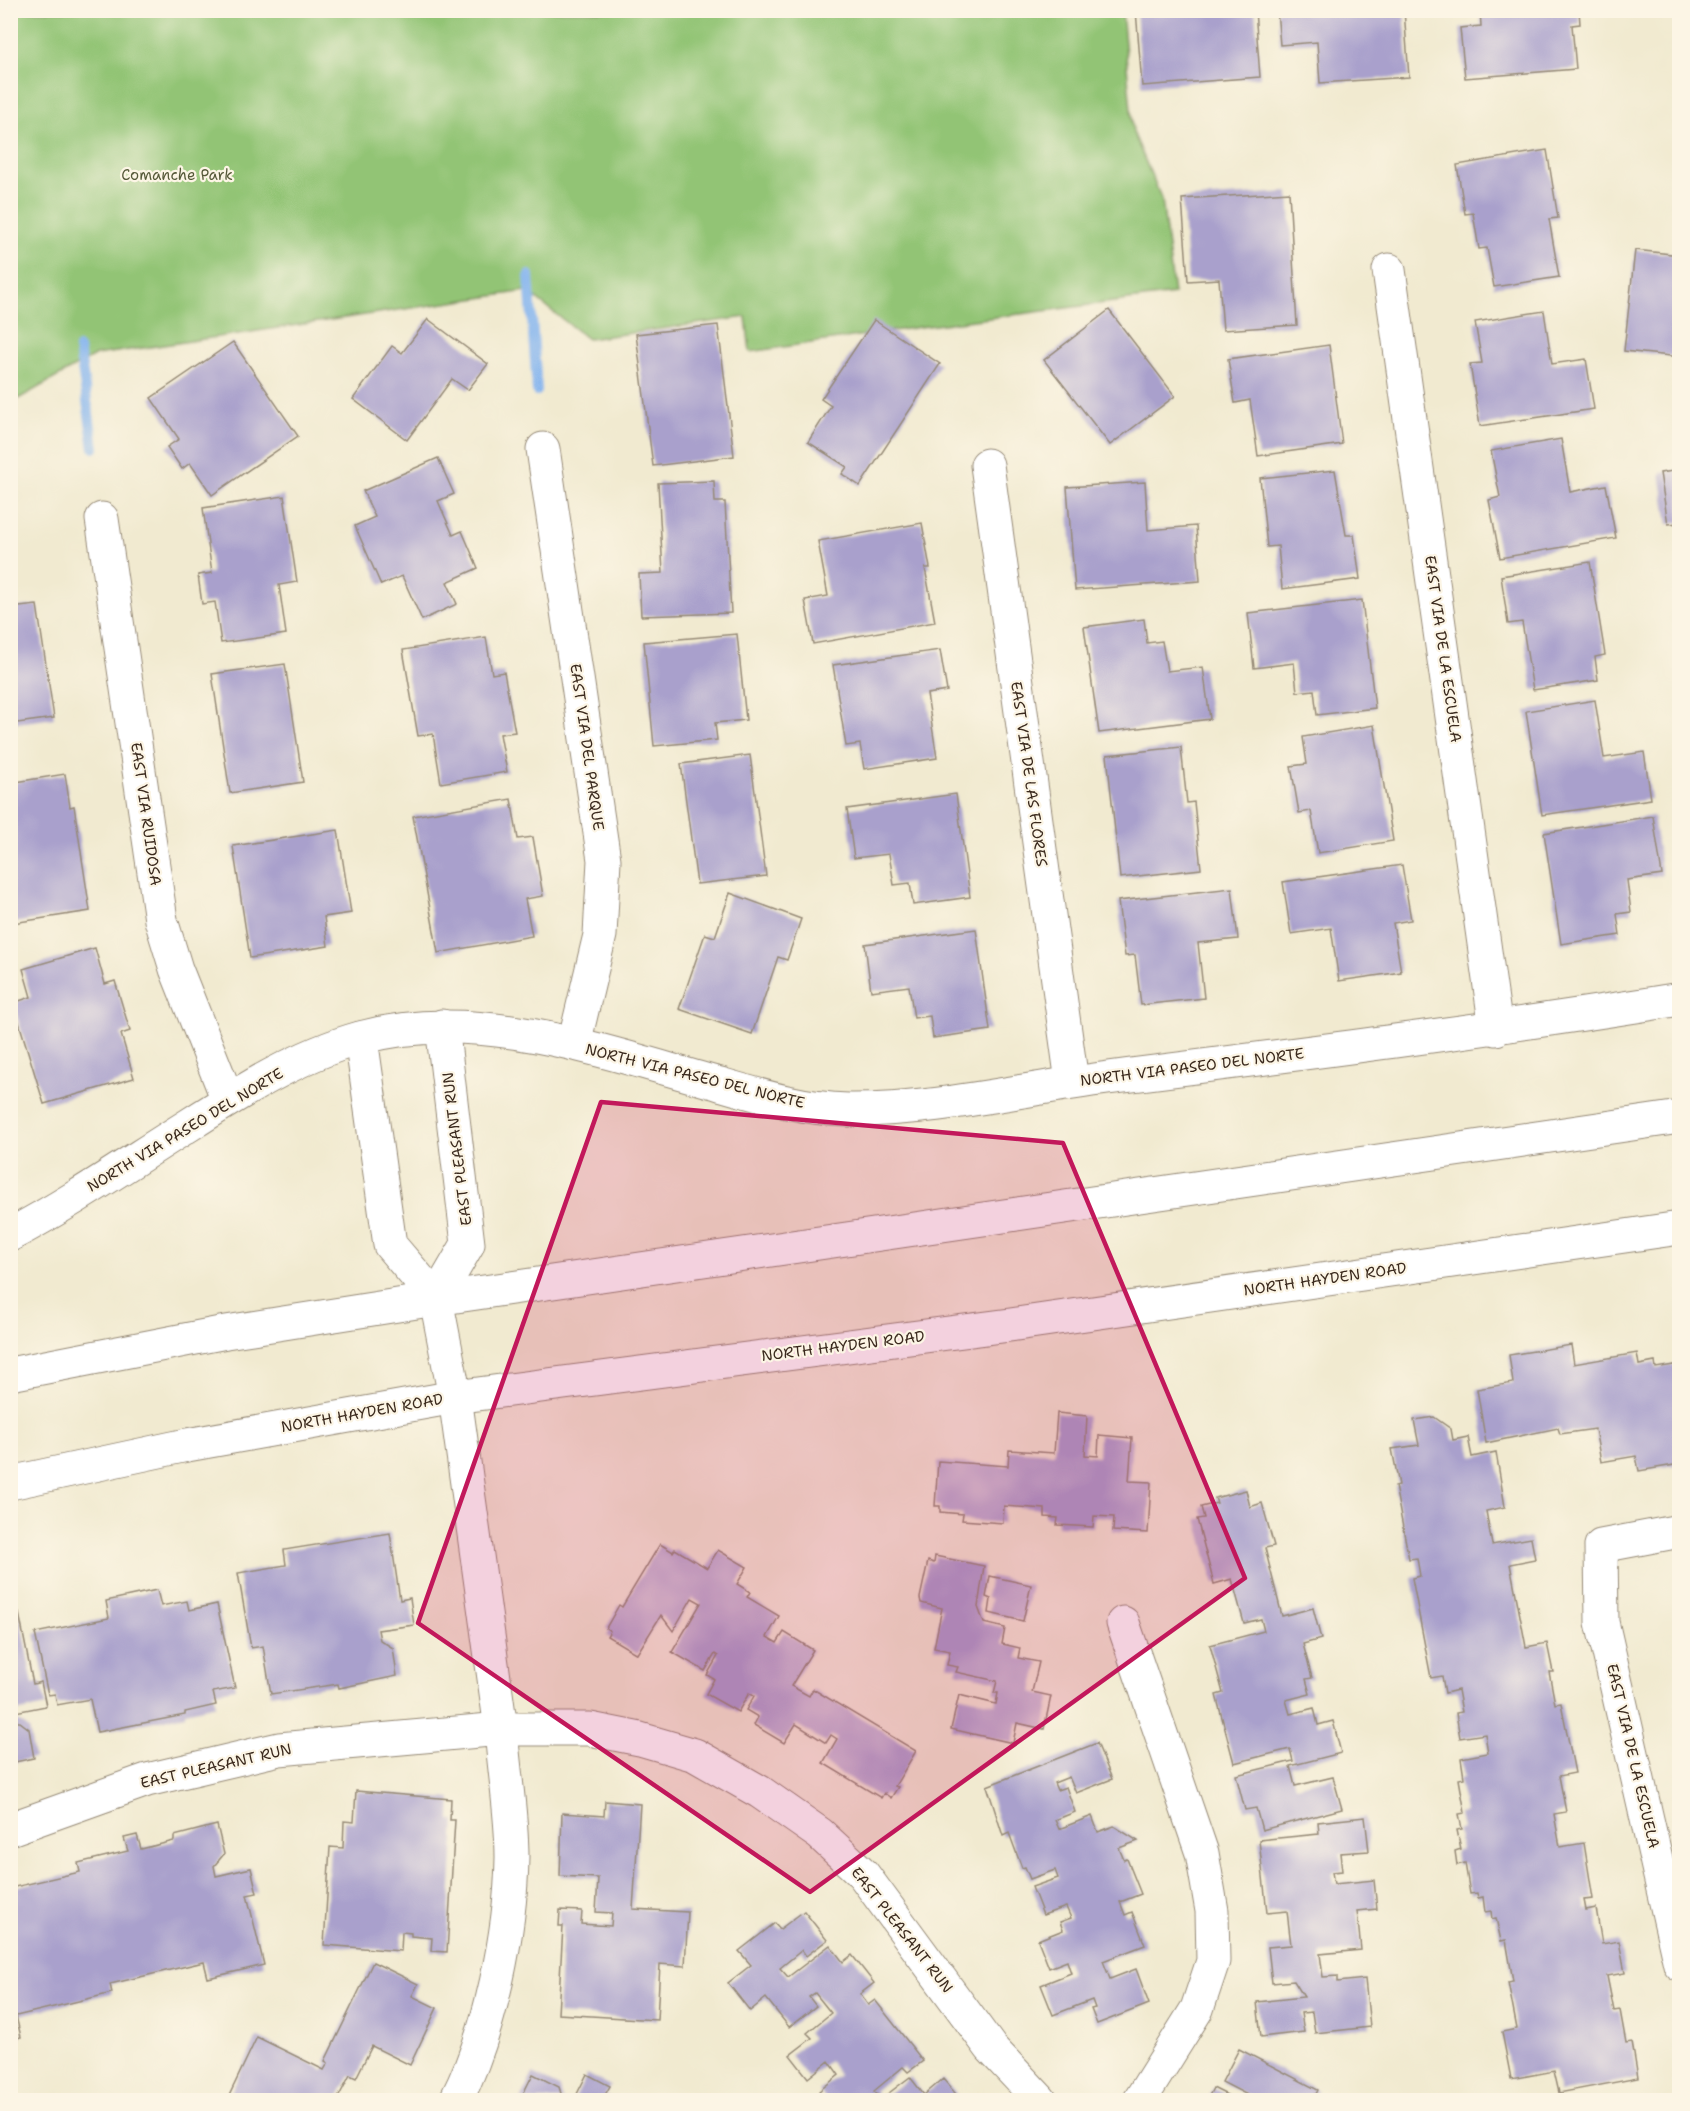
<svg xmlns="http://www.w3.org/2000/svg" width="1690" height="2111" font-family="'Shantell Sans',sans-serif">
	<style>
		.green { fill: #92c474; stroke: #667749; stroke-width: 1.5 }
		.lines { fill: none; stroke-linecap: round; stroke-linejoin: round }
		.stream { stroke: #82b3ee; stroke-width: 10 }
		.building { fill: #a9a0cc }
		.street-casing { stroke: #968a77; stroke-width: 35 }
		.secondary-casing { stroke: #968a77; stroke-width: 35 }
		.street { stroke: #fff; stroke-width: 33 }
		.secondary { stroke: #fff; stroke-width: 33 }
		.marked { fill: #c2185b; fill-opacity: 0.2; stroke: #c2185b; stroke-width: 4.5; stroke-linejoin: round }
		.labels { text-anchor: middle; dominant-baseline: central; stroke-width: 4.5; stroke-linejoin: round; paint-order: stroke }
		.park-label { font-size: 15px; fill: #555838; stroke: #fcf5e5 }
		.street-label { font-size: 15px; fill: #3b2a1e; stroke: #fcf5e5 }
	</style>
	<rect width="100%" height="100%" fill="#fcf5e5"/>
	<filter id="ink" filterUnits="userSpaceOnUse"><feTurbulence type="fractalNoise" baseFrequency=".0167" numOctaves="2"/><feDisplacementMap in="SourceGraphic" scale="12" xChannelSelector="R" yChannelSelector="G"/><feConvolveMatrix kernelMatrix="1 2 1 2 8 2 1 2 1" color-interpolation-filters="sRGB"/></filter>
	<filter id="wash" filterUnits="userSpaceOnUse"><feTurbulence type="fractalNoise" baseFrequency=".008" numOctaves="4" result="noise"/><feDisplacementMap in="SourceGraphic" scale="24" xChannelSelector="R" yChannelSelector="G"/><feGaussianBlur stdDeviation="1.35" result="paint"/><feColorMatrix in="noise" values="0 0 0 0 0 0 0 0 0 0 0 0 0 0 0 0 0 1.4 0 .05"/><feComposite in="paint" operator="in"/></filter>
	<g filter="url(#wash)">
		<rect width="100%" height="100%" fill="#f1ead0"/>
		<path class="green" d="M 11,11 L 1122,11 L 1133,132 L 1162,200 L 1174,294 L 920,327 L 750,352 L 746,317 L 588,339 L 526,291 L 96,355 L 11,403 Z"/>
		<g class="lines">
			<g class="stream">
				<path d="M 529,275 L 537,391"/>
				<path d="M 79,348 L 94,448"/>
			</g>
		</g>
		<g id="blocks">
			<g class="building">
				<path d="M 1136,10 L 1255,10 L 1260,77 L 1142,86 Z"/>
				<path d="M 1277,10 L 1404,10 L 1409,77 L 1320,83 L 1317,42 L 1280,45 Z"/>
				<path d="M 1480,10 L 1579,10 L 1580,24 L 1572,25 L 1576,69 L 1465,78 L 1460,28 L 1481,26 Z"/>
				<path d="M 1547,150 L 1558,218 L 1549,219 L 1559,277 L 1494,287 L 1487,248 L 1479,249 L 1473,213 L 1465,214 L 1457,165 Z"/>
				<path d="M 1289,192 L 1297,325 L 1223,330 L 1219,279 L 1188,281 L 1182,199 Z"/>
				<path d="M 1635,250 L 1680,255 L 1680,357 L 1624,351 Z"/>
				<path d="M 1109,310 L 1175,396 L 1110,445 L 1044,360 Z"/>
				<path d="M 1544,311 L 1552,364 L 1586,359 L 1594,409 L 1480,426 L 1470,364 L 1482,363 L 1475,322 Z"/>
				<path d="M 428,319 L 488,364 L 468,390 L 452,379 L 407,440 L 353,399 L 392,346 L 402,353 Z"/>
				<path d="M 874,320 L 940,364 L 860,486 L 842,474 L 847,467 L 808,442 L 831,406 L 821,399 Z"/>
				<path d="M 718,325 L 734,456 L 653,466 L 636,334 Z"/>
				<path d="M 233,342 L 298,436 L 212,495 L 190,463 L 182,469 L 167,447 L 179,439 L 151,398 Z"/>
				<path d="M 1329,345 L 1342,444 L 1258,456 L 1250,400 L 1235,403 L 1228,359 Z"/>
				<path d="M 1561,439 L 1570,492 L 1606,485 L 1616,538 L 1500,558 L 1489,500 L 1500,497 L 1491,451 Z"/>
				<path d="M 438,458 L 454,494 L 438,501 L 453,535 L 462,531 L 478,568 L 447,582 L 457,604 L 422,620 L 402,576 L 381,585 L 355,526 L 375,517 L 363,491 Z"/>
				<path d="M 1335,470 L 1346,535 L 1354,535 L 1360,579 L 1282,589 L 1278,546 L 1267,547 L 1260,478 Z"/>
				<path d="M 1680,470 L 1680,523 L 1668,524 L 1660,473 Z"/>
				<path d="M 714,481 L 715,502 L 725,502 L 731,613 L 641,616 L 639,574 L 663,573 L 658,483 Z"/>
				<path d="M 1145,482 L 1148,530 L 1196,526 L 1200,581 L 1075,590 L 1067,487 Z"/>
				<path d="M 284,496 L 297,582 L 279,585 L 286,634 L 221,643 L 215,602 L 202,604 L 198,575 L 212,573 L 203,508 Z"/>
				<path d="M 922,523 L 930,568 L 925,568 L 935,622 L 813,644 L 805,600 L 828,596 L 818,541 Z"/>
				<path d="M 1590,562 L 1605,655 L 1595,657 L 1598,680 L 1533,690 L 1522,622 L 1508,624 L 1501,576 Z"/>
				<path d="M 1362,600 L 1375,708 L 1317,715 L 1314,690 L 1297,692 L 1294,663 L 1254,668 L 1248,613 Z"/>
				<path d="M 37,605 L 54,718 L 10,724 L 10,608 Z"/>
				<path d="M 1144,619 L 1147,643 L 1162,641 L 1167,671 L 1203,667 L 1210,719 L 1099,733 L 1084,627 Z"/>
				<path d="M 737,634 L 746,720 L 715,723 L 717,740 L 654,746 L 644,642 Z"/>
				<path d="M 486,637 L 492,674 L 504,672 L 515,732 L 500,734 L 507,772 L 441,783 L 433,734 L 418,736 L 403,650 Z"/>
				<path d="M 940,650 L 947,691 L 927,694 L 937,758 L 864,769 L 860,744 L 846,746 L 833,665 Z"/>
				<path d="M 285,664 L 303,782 L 230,793 L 212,674 Z"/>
				<path d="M 1595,700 L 1604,758 L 1644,752 L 1651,799 L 1542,815 L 1526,711 Z"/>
				<path d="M 1374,725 L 1393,841 L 1318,853 L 1311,811 L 1299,813 L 1291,766 L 1307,764 L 1303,737 Z"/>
				<path d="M 1181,747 L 1187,803 L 1194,802 L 1201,869 L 1120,878 L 1107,755 Z"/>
				<path d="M 750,755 L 766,876 L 697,884 L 681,764 Z"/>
				<path d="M 65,774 L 70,807 L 74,806 L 90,911 L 13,923 L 10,906 L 10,783 Z"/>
				<path d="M 956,794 L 970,897 L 913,905 L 910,883 L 894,885 L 889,854 L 854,858 L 847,809 Z"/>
				<path d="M 511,799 L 518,839 L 533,837 L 543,896 L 525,899 L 532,936 L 438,953 L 413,816 Z"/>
				<path d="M 1653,816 L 1662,875 L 1627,880 L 1631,912 L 1617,914 L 1620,935 L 1561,944 L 1544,833 Z"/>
				<path d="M 338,830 L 351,913 L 324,917 L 328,946 L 250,958 L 233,846 Z"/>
				<path d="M 1402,865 L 1411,920 L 1393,923 L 1401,972 L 1339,981 L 1331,928 L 1291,934 L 1283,882 Z"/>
				<path d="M 1232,888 L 1238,939 L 1198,943 L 1204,998 L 1141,1005 L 1135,955 L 1125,956 L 1118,901 Z"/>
				<path d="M 730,893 L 801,919 L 787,960 L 778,957 L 752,1034 L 679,1009 L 705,934 L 715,937 Z"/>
				<path d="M 976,929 L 990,1030 L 933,1038 L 930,1016 L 914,1018 L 909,986 L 871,991 L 865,944 Z"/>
				<path d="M 95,948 L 105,984 L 115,981 L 130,1031 L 121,1034 L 134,1078 L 44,1104 L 13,1003 L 31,997 L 23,969 Z"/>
				<path d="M 1571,1345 L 1574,1364 L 1637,1353 L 1639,1365 L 1655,1362 L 1656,1368 L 1680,1364 L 1680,1464 L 1639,1471 L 1636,1456 L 1601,1462 L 1595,1429 L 1560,1434 L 1558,1428 L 1486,1443 L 1477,1389 L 1513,1383 L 1509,1355 Z"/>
				<path d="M 1057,1413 L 1087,1416 L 1085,1455 L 1098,1456 L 1099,1435 L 1132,1438 L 1129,1481 L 1151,1482 L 1148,1533 L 1113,1531 L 1114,1517 L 1094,1516 L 1093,1527 L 1057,1525 L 1058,1518 L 1045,1517 L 1045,1509 L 1004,1506 L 1003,1523 L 962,1520 L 963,1514 L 940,1512 L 940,1506 L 935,1506 L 938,1461 L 1008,1466 L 1009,1450 L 1054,1453 Z"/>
				<path d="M 1434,1417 L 1451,1429 L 1453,1440 L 1468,1437 L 1472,1457 L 1496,1452 L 1505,1507 L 1486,1511 L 1492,1545 L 1531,1538 L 1535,1559 L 1510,1564 L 1526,1647 L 1547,1643 L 1553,1672 L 1549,1672 L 1555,1704 L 1561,1703 L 1575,1773 L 1559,1776 L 1566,1812 L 1554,1814 L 1560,1847 L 1584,1843 L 1593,1899 L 1584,1900 L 1586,1910 L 1596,1908 L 1602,1944 L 1619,1941 L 1625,1973 L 1607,1976 L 1614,2011 L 1620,2010 L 1626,2043 L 1632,2042 L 1638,2078 L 1559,2093 L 1554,2071 L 1511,2079 L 1502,2032 L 1517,2029 L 1508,1982 L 1513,1981 L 1506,1940 L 1501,1941 L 1496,1918 L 1492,1919 L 1491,1911 L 1485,1912 L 1483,1897 L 1478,1898 L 1477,1893 L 1470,1894 L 1465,1863 L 1457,1865 L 1455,1851 L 1461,1849 L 1457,1830 L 1462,1829 L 1459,1814 L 1465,1813 L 1459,1779 L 1464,1778 L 1461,1758 L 1488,1753 L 1485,1734 L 1460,1738 L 1456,1713 L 1462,1712 L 1458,1690 L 1445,1693 L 1442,1676 L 1431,1678 L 1412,1578 L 1420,1576 L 1417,1558 L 1409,1559 L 1395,1486 L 1399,1485 L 1392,1449 L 1419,1445 L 1414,1420 Z"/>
				<path d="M 1246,1490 L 1250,1507 L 1262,1503 L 1274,1546 L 1265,1548 L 1282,1616 L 1313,1608 L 1321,1639 L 1303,1644 L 1312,1678 L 1306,1679 L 1310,1694 L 1286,1700 L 1290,1714 L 1314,1708 L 1318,1725 L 1333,1721 L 1341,1753 L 1290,1766 L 1295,1786 L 1333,1777 L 1342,1809 L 1262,1830 L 1256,1808 L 1245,1810 L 1236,1775 L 1293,1761 L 1290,1749 L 1234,1763 L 1216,1695 L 1223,1693 L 1210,1645 L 1264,1631 L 1261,1619 L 1244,1623 L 1232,1579 L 1214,1584 L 1197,1519 L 1204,1518 L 1201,1507 L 1217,1503 L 1215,1498 Z"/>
				<path d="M 390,1533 L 400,1600 L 410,1598 L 414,1625 L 378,1630 L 380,1640 L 393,1648 L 397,1676 L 339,1688 L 338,1684 L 271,1694 L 263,1646 L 251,1648 L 238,1573 L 286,1565 L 284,1550 Z"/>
				<path d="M 660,1544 L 673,1552 L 675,1549 L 707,1568 L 718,1550 L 747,1567 L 737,1584 L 750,1592 L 747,1597 L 779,1616 L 767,1637 L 777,1643 L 784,1632 L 813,1650 L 791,1686 L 809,1696 L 813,1689 L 916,1751 L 895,1786 L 898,1787 L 891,1798 L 884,1793 L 881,1798 L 823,1763 L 837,1739 L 831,1735 L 826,1743 L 796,1724 L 784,1743 L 754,1725 L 758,1717 L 746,1710 L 754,1696 L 749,1693 L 738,1712 L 706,1694 L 714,1679 L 707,1675 L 718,1656 L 715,1654 L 705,1671 L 672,1652 L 701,1603 L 692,1598 L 673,1631 L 661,1615 L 637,1654 L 607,1636 L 610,1631 L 606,1628 L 619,1605 L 622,1607 Z"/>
				<path d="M 935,1556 L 984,1566 L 978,1607 L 984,1623 L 1005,1628 L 1002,1644 L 1020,1648 L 1018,1658 L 1039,1662 L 1032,1692 L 1051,1696 L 1044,1729 L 1017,1723 L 1013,1743 L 951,1729 L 959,1695 L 996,1704 L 998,1693 L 994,1693 L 997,1681 L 956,1672 L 958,1667 L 947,1665 L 950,1651 L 934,1648 L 942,1608 L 921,1603 L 920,1598 L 928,1561 L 934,1563 Z"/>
				<path d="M 990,1576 L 1031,1585 L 1023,1621 L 989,1613 L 991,1599 L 986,1597 Z"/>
				<path d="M 157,1590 L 161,1606 L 187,1601 L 189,1610 L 217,1604 L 235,1688 L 213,1692 L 216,1705 L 185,1712 L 185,1715 L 97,1732 L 90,1699 L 57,1705 L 55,1694 L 48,1695 L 35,1633 L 109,1618 L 106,1601 Z"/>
				<path d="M 19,1613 L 33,1684 L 41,1682 L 46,1706 L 15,1712 L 17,1722 L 20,1722 L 29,1729 L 34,1758 L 10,1763 L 10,1615 Z"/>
				<path d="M 1097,1743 L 1112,1779 L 1076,1793 L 1069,1777 L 1054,1783 L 1057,1790 L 1066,1787 L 1075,1812 L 1055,1820 L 1059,1829 L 1092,1816 L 1098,1832 L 1114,1826 L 1138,1841 L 1119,1848 L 1124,1860 L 1127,1859 L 1141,1894 L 1120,1902 L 1125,1915 L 1132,1912 L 1145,1945 L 1103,1961 L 1110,1979 L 1136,1969 L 1149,2004 L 1097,2024 L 1091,2009 L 1095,2008 L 1092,2000 L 1053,2015 L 1041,1985 L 1071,1973 L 1067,1961 L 1049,1968 L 1038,1940 L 1063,1930 L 1060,1922 L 1071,1918 L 1066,1907 L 1043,1915 L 1032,1887 L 1058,1878 L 1055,1870 L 1030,1879 L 1025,1867 L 1022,1868 L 1009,1833 L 1003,1836 L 987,1786 Z"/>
				<path d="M 356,1791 L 451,1799 L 450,1820 L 455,1820 L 447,1952 L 431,1951 L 432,1938 L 411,1936 L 411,1933 L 402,1932 L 401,1951 L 324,1945 L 330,1847 L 343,1848 L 344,1821 L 354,1822 Z"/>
				<path d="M 605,1801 L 640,1804 L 633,1909 L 688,1912 L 685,1966 L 660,1964 L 657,2020 L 558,2014 L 563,1926 L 559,1926 L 560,1910 L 582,1911 L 581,1924 L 611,1926 L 612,1913 L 596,1912 L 598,1878 L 560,1876 L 562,1813 L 604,1816 Z"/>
				<path d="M 1365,1817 L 1369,1851 L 1340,1853 L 1342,1871 L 1332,1872 L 1334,1884 L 1374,1880 L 1377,1909 L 1357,1911 L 1361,1950 L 1320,1954 L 1323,1977 L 1338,1976 L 1338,1982 L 1365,1979 L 1370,2027 L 1315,2033 L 1312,2012 L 1301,2013 L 1304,2032 L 1261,2037 L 1257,2002 L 1304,1997 L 1294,1981 L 1272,1983 L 1268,1947 L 1291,1945 L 1287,1911 L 1267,1913 L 1259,1840 L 1319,1834 L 1318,1822 Z"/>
				<path d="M 217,1825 L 224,1854 L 214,1866 L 216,1876 L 251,1868 L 257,1893 L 247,1895 L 264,1965 L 208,1978 L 204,1962 L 110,1984 L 112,1993 L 16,2016 L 21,2037 L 10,2040 L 10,1888 L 80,1872 L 78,1863 L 128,1851 L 124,1838 L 137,1835 L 141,1849 L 174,1841 L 174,1836 Z"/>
				<path d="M 804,1911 L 827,1940 L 806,1956 L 802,1950 L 780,1968 L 788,1977 L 830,1945 L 843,1962 L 852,1955 L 874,1983 L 860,1994 L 868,2005 L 875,2000 L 923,2061 L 908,2072 L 903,2067 L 874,2091 L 881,2099 L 910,2077 L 924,2095 L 943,2079 L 961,2100 L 827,2100 L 819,2091 L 839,2075 L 829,2061 L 808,2078 L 790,2055 L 812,2038 L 807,2033 L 831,2013 L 815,1993 L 809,1997 L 816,2006 L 789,2027 L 766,1998 L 750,2011 L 728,1983 L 751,1965 L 739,1951 L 775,1923 L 780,1929 Z"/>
				<path d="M 373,1962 L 418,1984 L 412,1996 L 437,2008 L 410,2065 L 372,2046 L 356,2078 L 350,2075 L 337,2100 L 227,2100 L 257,2037 L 324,2070 L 328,2063 L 325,2061 Z"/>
				<path d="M 1239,2049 L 1318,2090 L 1313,2100 L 1257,2100 L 1222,2082 Z"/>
				<path d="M 533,2074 L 559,2087 L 563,2100 L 520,2100 Z"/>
				<path d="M 587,2074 L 610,2086 L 605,2095 L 616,2100 L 574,2100 Z"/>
				<path d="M 1213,2088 L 1237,2100 L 1207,2100 Z"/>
			</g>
		</g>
	</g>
	<g filter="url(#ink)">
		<use href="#blocks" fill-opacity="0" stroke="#968a77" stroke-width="1.5"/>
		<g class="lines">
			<g class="street-casing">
				<g id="street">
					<path d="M 1389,270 L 1496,1029"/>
					<path d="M 543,449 L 604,860 L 600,935 L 574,1044"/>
					<path d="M 987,465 L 1072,1082"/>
					<path d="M 102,519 L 161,920 L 176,969 L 228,1100"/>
					<path d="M 361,1038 L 390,1245 L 436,1299 L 455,1397 L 501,1729 L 590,1729 L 640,1739 L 695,1755 L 760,1792 L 820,1834 L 863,1874 L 991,2048 L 1040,2100"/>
					<path d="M 436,1299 L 468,1244 L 442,1026"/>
					<path d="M 1680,1531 L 1601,1546 L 1602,1622 L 1680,1964"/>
					<path d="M 1123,1623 L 1202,1853 L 1212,1911 L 1213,1961 L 1197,2009 L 1140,2100"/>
					<path d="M 10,1829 L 147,1780 L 279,1749 L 501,1729 C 504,1771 512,1815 512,1857 C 511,1931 490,2034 456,2100"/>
				</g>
			</g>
			<g class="secondary-casing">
				<g id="secondary">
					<path d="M 10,1235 C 72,1202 130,1162 189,1125 C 242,1091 299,1055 360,1038 C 478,1005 606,1053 720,1084 C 761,1096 804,1109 848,1110 C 934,1111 1022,1089 1108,1078 C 1299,1054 1489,1030 1680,999"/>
					<path d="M 10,1374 L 226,1332 L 436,1299 L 1680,1117"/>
					<path d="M 10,1483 L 187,1445 L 455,1397 L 1010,1325 L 1680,1228"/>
				</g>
			</g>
			<use href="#street" class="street"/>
			<use href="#secondary" class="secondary"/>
		</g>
	</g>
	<path class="marked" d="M 601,1102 L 1063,1143 L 1245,1578 L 810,1892 L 418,1623 Z"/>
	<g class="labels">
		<g class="park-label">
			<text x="177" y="175">Comanche Park</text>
		</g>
		<g class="street-label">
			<text transform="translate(1443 649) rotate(82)">EAST VIA DE LA ESCUELA</text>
			<text transform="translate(587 747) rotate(82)">EAST VIA DEL PARQUE</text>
			<text transform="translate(1029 774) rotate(82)">EAST VIA DE LAS FLORES</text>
			<text transform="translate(146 814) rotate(82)">EAST VIA RUIDOSA</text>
			<text transform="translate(1192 1067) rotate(-7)">NORTH VIA PASEO DEL NORTE</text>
			<text transform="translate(695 1076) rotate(14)">NORTH VIA PASEO DEL NORTE</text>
			<text transform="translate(185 1130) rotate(-31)">NORTH VIA PASEO DEL NORTE</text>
			<text transform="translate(457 1149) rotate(-97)">EAST PLEASANT RUN</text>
			<text transform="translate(1325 1279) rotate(-8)">NORTH HAYDEN ROAD</text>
			<text transform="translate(843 1346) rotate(-7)">NORTH HAYDEN ROAD</text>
			<text transform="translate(362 1413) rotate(-10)">NORTH HAYDEN ROAD</text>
			<text transform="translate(1633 1756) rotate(77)">EAST VIA DE LA ESCUELA</text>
			<text transform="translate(216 1766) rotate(-13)">EAST PLEASANT RUN</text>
			<text transform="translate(902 1930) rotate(52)">EAST PLEASANT RUN</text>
		</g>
	</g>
	<rect width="1690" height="2111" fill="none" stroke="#fcf5e5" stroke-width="36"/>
</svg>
